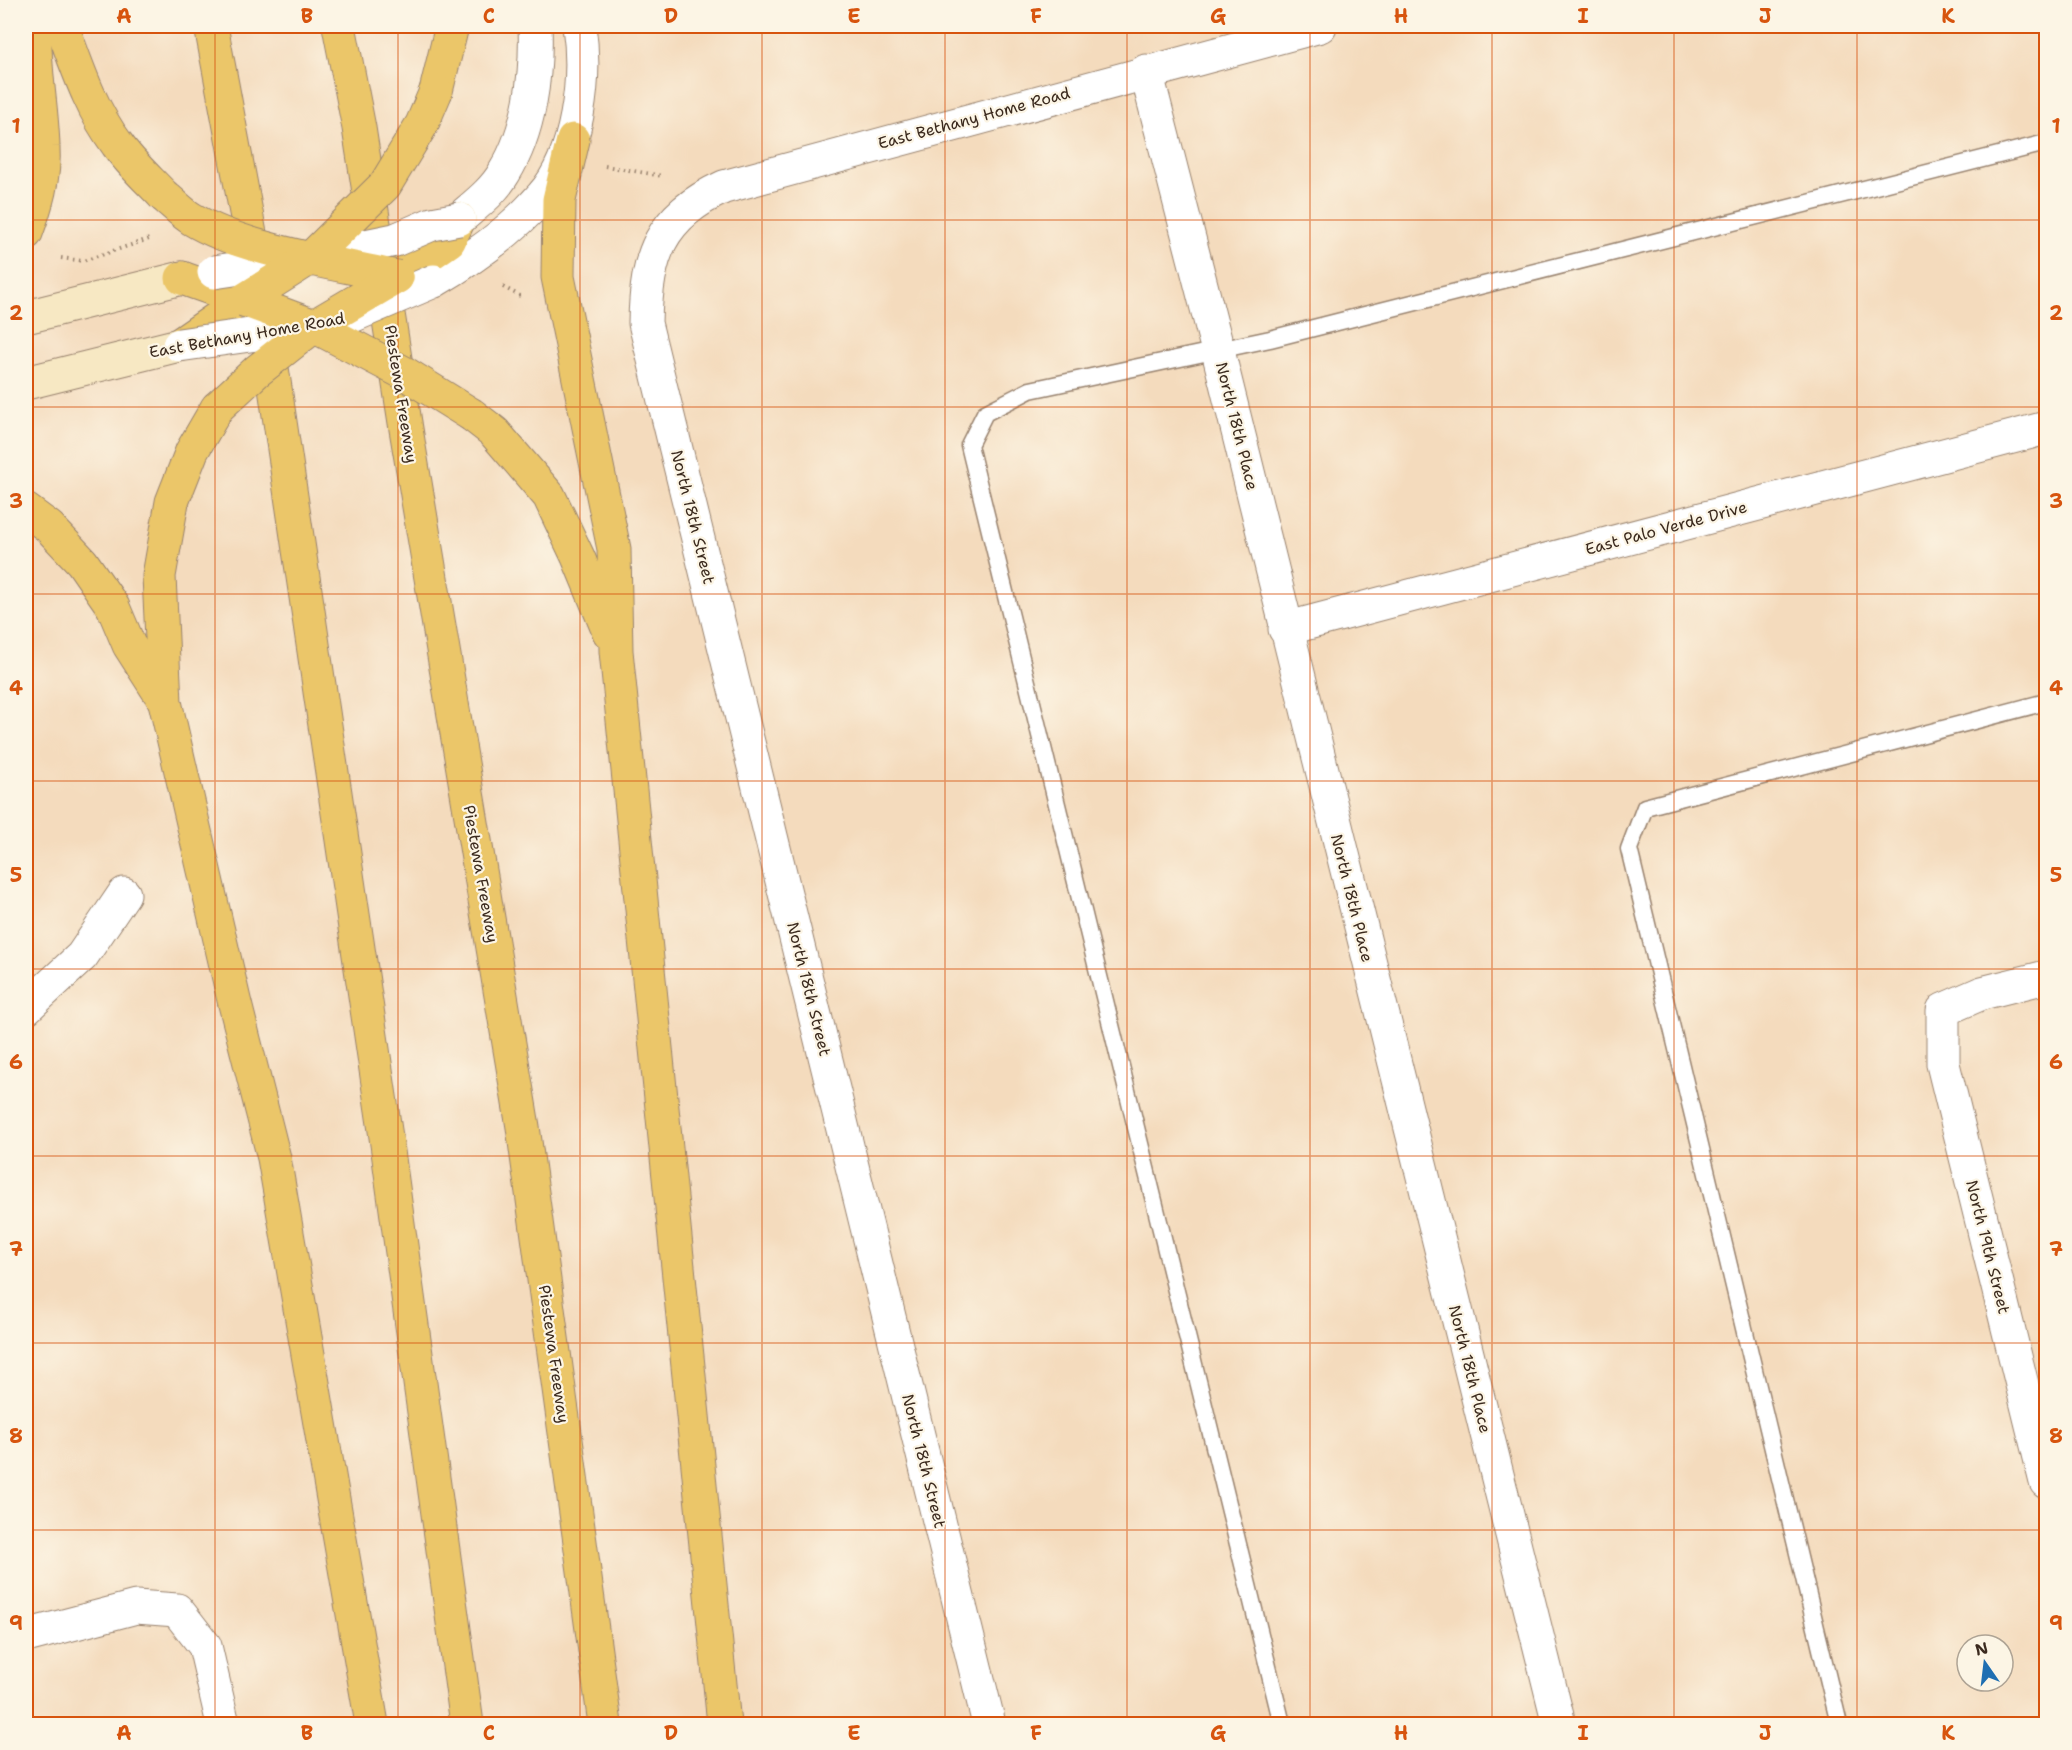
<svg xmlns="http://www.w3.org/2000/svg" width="2072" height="1750" font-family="'Shantell Sans',sans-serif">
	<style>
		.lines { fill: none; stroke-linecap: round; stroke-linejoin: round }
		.service-casing { stroke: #98826e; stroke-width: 19 }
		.minor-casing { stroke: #98826e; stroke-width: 35 }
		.tertiary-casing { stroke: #98826e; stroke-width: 35 }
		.secondary-casing { stroke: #98826e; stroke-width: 35 }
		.motorway-casing { stroke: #98826e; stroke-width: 35 }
		.path { stroke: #98826e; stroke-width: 4; stroke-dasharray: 1.5 4.5; stroke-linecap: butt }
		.service { stroke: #fff; stroke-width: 16 }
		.minor { stroke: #fff; stroke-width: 33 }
		.tertiary { stroke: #fff; stroke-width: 33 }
		.secondary { stroke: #f7e8c3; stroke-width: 33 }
		.motorway { stroke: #ebc669; stroke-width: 33 }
		.tertiary-bridge-casing { stroke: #98826e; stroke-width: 35; stroke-linecap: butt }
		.motorway-bridge-casing { stroke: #98826e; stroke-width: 35; stroke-linecap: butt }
		.tertiary-bridge { stroke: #fff; stroke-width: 33 }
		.motorway-bridge { stroke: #ebc669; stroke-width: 33 }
		.grid { fill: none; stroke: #d7540e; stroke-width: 1.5; stroke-opacity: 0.55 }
		.labels { text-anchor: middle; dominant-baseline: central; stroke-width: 4.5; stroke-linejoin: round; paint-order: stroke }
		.street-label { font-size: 16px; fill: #3b2a1e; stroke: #fcf5e5 }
		.neatline { fill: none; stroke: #d7540e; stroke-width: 2 }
		.grid-label { font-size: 20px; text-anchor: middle; font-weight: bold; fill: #d7540e }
	</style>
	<rect width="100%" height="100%" fill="#fcf5e5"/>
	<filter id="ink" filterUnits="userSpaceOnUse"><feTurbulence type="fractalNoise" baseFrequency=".0167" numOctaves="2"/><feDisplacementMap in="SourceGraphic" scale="12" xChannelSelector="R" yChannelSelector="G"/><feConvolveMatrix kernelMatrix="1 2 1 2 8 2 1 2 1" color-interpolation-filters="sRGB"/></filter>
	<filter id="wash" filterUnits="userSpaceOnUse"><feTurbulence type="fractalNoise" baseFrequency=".008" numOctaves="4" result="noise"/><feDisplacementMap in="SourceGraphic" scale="24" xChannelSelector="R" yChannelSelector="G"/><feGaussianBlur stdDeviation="1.35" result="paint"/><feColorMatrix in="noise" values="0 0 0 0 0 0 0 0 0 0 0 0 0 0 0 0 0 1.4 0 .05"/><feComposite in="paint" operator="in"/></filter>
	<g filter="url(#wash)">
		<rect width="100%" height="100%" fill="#f4dbbd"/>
	</g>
	<g filter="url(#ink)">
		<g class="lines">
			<g class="service-casing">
				<g id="service">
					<path d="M 1282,1724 L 969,445 L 985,413 L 1030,390 L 1270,339 L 2046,143"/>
					<path d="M 1839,1724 L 1629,849 L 1645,807 L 2046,702"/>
				</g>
			</g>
			<g class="minor-casing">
				<g id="minor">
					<path d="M 1146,71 L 1218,351 L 1559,1724"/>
					<path d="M 1285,629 L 2046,428"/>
					<path d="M 2046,977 L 1982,993 L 1943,1010 L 1943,1064 L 2046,1482"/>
					<path d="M 26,1008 L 82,956 L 124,894"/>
					<path d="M 26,1636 L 136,1607 L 177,1610 L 205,1646 L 223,1724"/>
					<path d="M 989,1724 L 645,323 C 646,256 660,216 724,187 L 1320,26"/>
				</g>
			</g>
			<g class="tertiary-casing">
				<g id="tertiary">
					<path d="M 459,219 C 475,205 493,192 504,173 C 530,131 537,75 535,26"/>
					<path d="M 434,281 C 472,259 513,230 542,196 C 578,156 587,77 579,26"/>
				</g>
			</g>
			<g class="secondary-casing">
				<g id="secondary">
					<path d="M 26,317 L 182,278"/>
					<path d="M 26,383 L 179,345"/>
				</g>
			</g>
			<g class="motorway-casing">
				<g id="motorway">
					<path d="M 62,26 C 77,66 90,108 117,144 C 130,163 148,179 164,196"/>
					<path d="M 211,26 L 257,271"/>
					<path d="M 339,26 L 359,128 L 406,429 L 523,1127 L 605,1724"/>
					<path d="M 436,91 L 452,26"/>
					<path d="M 573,140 L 559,200 L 558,277 L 614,549 L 616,651 L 724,1724"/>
					<path d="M 26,233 C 36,206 45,177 43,147 C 42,106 33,66 35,26"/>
					<path d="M 397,277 L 449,241 L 459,219"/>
					<path d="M 182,278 L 244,300"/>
					<path d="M 267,334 L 387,1144 L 467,1724"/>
					<path d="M 179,345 L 244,300"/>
					<path d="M 217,408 L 192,451 L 172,502 L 159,576 L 165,702 L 234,1000 L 274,1158 L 372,1724"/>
					<path d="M 472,415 L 494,432 L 549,496 L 578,557 L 609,632"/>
					<path d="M 26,510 L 49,527 L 82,562 L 113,607 L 129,645 L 163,698"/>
				</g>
			</g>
			<g class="path">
				<path d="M 605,166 L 663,176"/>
				<path d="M 61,258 L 83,261 L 152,238"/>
				<path d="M 503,287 L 522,297"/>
			</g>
			<use href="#service" class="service"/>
			<use href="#minor" class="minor"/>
			<use href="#tertiary" class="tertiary"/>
			<use href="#secondary" class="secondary"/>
			<use href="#motorway" class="motorway"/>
			<g class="tertiary-bridge-casing">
				<g id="tertiary-bridge">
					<path d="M 214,272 L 312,257 L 395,240 L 432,224 L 459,219"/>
					<path d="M 179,345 L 314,326 L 352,316 L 434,281"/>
				</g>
			</g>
			<g class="motorway-bridge-casing">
				<g id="motorway-bridge">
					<path d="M 164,196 C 173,203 182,213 192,219 C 245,251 336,263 397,277"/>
					<path d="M 244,300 L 312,257 L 385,185 L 422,124 L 436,91"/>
					<path d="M 244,300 L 314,326 L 406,374 L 472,415"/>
					<path d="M 217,408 L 257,371 L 314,326 L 397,277"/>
				</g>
			</g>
			<use href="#tertiary-bridge" class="tertiary-bridge"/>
			<use href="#motorway-bridge" class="motorway-bridge"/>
		</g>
	</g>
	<path class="grid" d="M 215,26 L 215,1724M 398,26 L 398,1724M 580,26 L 580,1724M 762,26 L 762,1724M 945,26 L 945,1724M 1127,26 L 1127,1724M 1310,26 L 1310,1724M 1492,26 L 1492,1724M 1674,26 L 1674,1724M 1857,26 L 1857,1724M 26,220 L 2046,220M 26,407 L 2046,407M 26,594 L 2046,594M 26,781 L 2046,781M 26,969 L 2046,969M 26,1156 L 2046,1156M 26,1343 L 2046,1343M 26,1530 L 2046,1530"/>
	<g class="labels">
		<g class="street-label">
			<text transform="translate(974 118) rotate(-15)">East Bethany Home Road</text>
			<text transform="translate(247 335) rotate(-10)">East Bethany Home Road</text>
			<text transform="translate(401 394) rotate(81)">Piestewa Freeway</text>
			<text transform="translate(1237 426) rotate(76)">North 18th Place</text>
			<text transform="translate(693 517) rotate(76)">North 18th Street</text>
			<text transform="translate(1666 528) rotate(-15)">East Palo Verde Drive</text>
			<text transform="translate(481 874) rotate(80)">Piestewa Freeway</text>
			<text transform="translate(1352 898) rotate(76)">North 18th Place</text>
			<text transform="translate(809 989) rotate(76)">North 18th Street</text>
			<text transform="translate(1988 1247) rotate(76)">North 19th Street</text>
			<text transform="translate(554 1354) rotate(82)">Piestewa Freeway</text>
			<text transform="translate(1470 1369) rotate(76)">North 18th Place</text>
			<text transform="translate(924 1461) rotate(76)">North 18th Street</text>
		</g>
	</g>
	<rect width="2072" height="1750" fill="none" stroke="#fcf5e5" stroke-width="66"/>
	<g transform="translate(1985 1663) rotate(346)"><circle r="28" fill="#fcf5e5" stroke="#afa495" stroke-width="1.5"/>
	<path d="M0-4.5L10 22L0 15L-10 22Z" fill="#1f6fb2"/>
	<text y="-9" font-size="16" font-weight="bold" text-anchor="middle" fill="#3b2a1e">N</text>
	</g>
	<rect x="33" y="33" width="2006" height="1684" class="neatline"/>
	<g class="grid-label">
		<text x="124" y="23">A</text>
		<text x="307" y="23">B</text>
		<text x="489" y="23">C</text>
		<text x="671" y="23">D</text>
		<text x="854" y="23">E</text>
		<text x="1036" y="23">F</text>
		<text x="1218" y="23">G</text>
		<text x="1401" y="23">H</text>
		<text x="1583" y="23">I</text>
		<text x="1765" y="23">J</text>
		<text x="1948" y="23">K</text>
		<text x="16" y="133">1</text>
		<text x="2056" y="133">1</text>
		<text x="16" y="320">2</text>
		<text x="2056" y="320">2</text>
		<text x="16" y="508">3</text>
		<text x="2056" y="508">3</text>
		<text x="16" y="695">4</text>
		<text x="2056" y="695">4</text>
		<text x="16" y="882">5</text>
		<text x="2056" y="882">5</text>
		<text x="16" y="1069">6</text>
		<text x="2056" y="1069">6</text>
		<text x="16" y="1256">7</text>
		<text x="2056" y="1256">7</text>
		<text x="16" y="1443">8</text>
		<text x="2056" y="1443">8</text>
		<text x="16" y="1630">9</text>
		<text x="2056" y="1630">9</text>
		<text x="124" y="1740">A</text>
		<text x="307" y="1740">B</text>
		<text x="489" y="1740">C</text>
		<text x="671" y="1740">D</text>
		<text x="854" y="1740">E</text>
		<text x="1036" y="1740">F</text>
		<text x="1218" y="1740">G</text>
		<text x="1401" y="1740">H</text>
		<text x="1583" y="1740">I</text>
		<text x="1765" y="1740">J</text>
		<text x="1948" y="1740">K</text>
	</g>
</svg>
